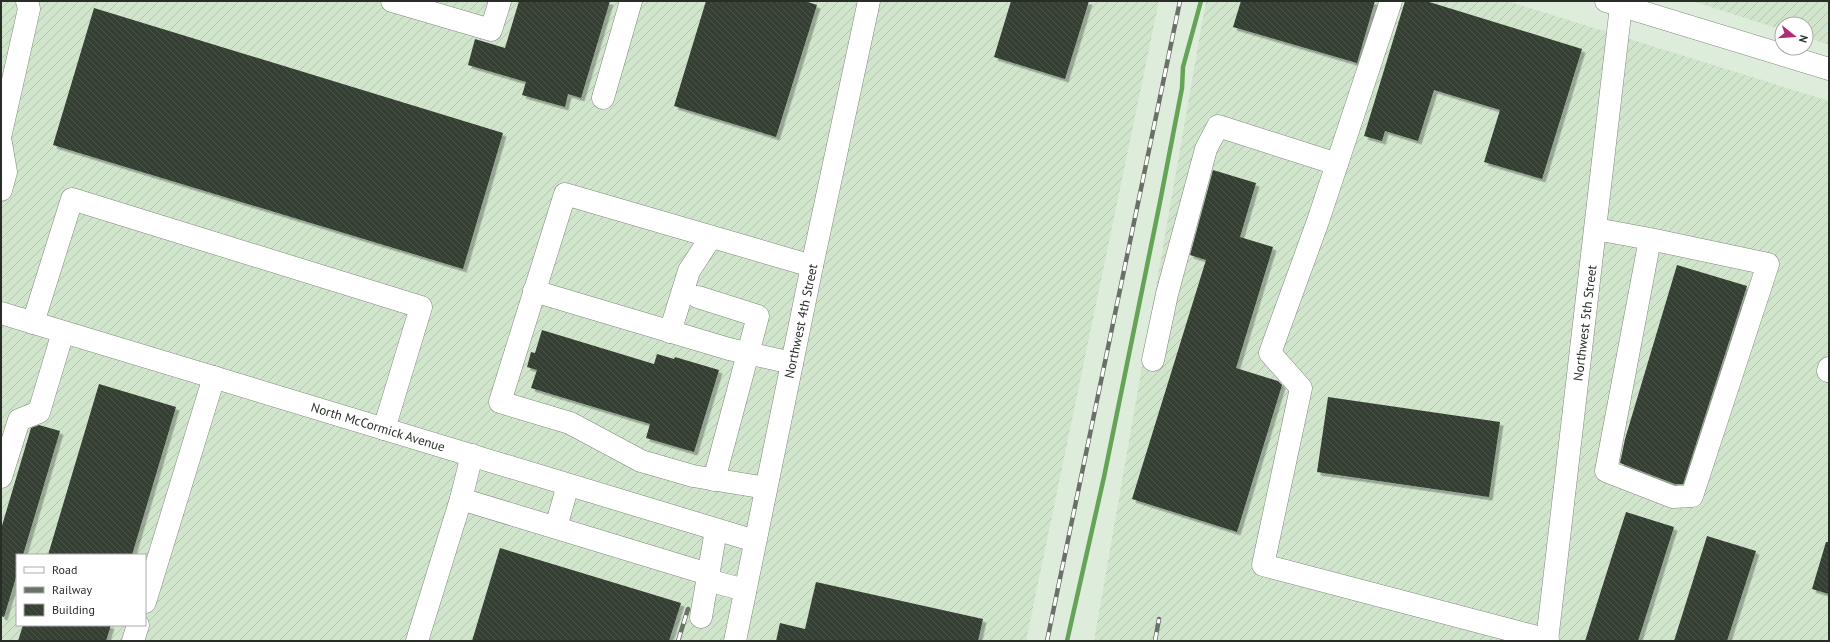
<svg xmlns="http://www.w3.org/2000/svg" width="1830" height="642" font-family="'PT Sans',sans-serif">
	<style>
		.industrial { fill: url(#industrial-furrows); fill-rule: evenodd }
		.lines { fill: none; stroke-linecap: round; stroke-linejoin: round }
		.stream { stroke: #64a358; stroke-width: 4.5 }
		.building { fill: url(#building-back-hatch); filter: url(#shadow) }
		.minor-casing { stroke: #7d8a7a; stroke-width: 23 }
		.major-casing { stroke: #7d8a7a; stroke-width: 23 }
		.minor { stroke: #fff; stroke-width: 22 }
		.major { stroke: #fff; stroke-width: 22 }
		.rail-casing { stroke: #687166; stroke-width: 4.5 }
		.rail { stroke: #fff; stroke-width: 3; stroke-dasharray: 9; stroke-linecap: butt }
		.labels { text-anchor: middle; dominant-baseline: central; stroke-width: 4; stroke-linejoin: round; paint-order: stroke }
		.street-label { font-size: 13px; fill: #282e27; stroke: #fff }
	</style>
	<defs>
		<pattern id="industrial-furrows" width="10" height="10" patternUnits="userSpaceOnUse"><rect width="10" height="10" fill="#d1e5cd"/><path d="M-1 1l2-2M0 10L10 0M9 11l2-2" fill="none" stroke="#b3c5b0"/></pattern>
		<pattern id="building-back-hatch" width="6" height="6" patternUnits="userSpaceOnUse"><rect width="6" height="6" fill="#354033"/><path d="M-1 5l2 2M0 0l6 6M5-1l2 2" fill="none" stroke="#4a5348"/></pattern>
		<filter id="shadow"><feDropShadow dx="3.5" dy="3.5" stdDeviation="0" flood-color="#0004"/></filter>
	</defs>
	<rect width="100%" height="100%" fill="#deecdb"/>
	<g class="industrial">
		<path d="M 1,1 L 1159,1 L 1026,641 L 1,641 ZM 17,555 L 145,555 L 145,625 L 17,625 Z"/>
		<path d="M 1206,1 L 1507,1 L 1829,101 L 1829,641 L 1094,641 Z"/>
		<path d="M 1692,1 L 1829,1 L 1829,45 L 1806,37 L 1806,24 L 1782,24 L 1782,30 Z"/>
	</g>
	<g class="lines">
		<path class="stream" d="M 1067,641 L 1104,477 L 1160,202 L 1182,88 L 1183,67 L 1201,1"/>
	</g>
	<g class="building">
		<path d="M 519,1 L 610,1 L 581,98 L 568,94 L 565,107 L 522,95 L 526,82 L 468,65 L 475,39 L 505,48 Z"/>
		<path d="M 706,1 L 805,1 L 817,5 L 776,137 L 674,106 Z"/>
		<path d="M 1011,1 L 1089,1 L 1065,79 L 994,57 Z"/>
		<path d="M 1241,1 L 1375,1 L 1357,63 L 1233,27 Z"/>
		<path d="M 1405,1 L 1426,1 L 1582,49 L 1542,179 L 1484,162 L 1500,110 L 1434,90 L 1418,141 L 1385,131 L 1382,141 L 1364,136 Z"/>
		<path d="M 94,8 L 503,133 L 463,269 L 53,145 Z"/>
		<path d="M 1213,170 L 1256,183 L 1240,237 L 1273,247 L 1236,368 L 1278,381 L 1282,385 L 1237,532 L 1132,499 L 1206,260 L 1190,255 Z"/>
		<path d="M 1677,265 L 1747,286 L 1683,484 L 1675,484 L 1620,463 L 1625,439 Z"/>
		<path d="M 542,330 L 654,364 L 657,354 L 674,359 L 675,357 L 719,370 L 694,452 L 646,438 L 650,424 L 531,388 L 537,370 L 527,367 L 531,352 L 535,353 Z"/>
		<path d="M 99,384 L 176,407 L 132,555 L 48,555 Z"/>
		<path d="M 1328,397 L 1500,422 L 1489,497 L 1317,472 Z"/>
		<path d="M 39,425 L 60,431 L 23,555 L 17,555 L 17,574 L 4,617 L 1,616 L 1,529 L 31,428 Z"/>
		<path d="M 1626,512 L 1674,527 L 1638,641 L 1585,641 Z"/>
		<path d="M 1707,536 L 1756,551 L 1727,641 L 1674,641 Z"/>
		<path d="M 1826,542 L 1829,542 L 1829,594 L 1812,589 Z"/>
		<path d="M 500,548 L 681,603 L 669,641 L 472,641 Z"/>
		<path d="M 816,582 L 983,619 L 978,641 L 776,641 L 780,623 L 805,629 Z"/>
		<path d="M 23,625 L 111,625 L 106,641 L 18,641 Z"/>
	</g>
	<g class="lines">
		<g class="minor-casing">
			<g id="minor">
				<path d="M 392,1 L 491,30 L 500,1"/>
				<path d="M 1391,1 L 1318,221 L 1270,353 L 1301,388 L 1263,565 L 1548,640"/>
				<path d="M 603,98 L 631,1"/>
				<path d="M 1,133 L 29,9 L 27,1"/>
				<path d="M 1,143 L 6,172 L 1,190"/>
				<path d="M 1596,229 L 1650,239 L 1768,264 L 1692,496 L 1673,497 L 1606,471 L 1650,239"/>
				<path d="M 534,291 L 729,349 L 792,363"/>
				<path d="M 698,297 L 758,316 L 714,480"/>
				<path d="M 1,313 L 755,541"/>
				<path d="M 33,323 L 72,199 L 421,307 L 384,429"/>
				<path d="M 670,332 L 689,271 L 711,237"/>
				<path d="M 1153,360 L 1167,294 L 1206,149 L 1218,126 L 1337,164"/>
				<path d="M 1828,371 L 1829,368"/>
				<path d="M 472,455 L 461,499 L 708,574"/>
				<path d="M 1,477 L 19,420 L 39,412 L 63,332"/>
				<path d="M 766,488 L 693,476 L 641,461 L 570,423 L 500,402 L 565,194 L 812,266"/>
				<path d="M 556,527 L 568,485"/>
				<path d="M 707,580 L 745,590"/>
				<path d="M 145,602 L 214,377"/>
				<path d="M 701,617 L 716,530"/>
				<path d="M 133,641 L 138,625"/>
				<path d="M 417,641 L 461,499"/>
				<path d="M 735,641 L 812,266 L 869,1"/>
				<path d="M 1547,641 L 1621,6"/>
			</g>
		</g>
		<g class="major-casing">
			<path id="major" d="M 1606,1 L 1829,69"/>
		</g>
		<use href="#minor" class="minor"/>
		<use href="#major" class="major"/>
		<g class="rail-casing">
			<g id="rail">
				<path d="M 678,641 L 688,609"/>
				<path d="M 1047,641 L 1180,1"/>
				<path d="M 1155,641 L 1159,619"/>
			</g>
		</g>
		<use href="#rail" class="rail"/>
	</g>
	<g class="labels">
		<g class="street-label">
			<text transform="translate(801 321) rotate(-78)">Northwest 4th Street</text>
			<text transform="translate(1585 323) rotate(-83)">Northwest 5th Street</text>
			<text transform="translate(378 427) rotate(17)">North McCormick Avenue</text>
		</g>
	</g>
	<rect width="1830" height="642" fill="none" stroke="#282e27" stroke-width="4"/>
	<rect x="16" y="554" width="130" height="72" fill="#ffffff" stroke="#a9aba9"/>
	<rect x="24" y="567" width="20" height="6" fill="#ffffff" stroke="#a9aba9"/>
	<text x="52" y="574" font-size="12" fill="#282e27">Road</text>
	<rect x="24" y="587" width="20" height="6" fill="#687166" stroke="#a9aba9"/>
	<text x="52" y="594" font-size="12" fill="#282e27">Railway</text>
	<rect x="24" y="604" width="20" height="12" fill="url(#building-back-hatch)" stroke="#a9aba9"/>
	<text x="52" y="614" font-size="12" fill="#282e27">Building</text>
	<g transform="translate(1794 36) rotate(107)"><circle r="19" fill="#ffffff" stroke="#a9aba9"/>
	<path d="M0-3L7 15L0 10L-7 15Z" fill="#af2d76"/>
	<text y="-6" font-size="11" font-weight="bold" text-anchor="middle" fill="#282e27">N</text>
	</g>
</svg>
